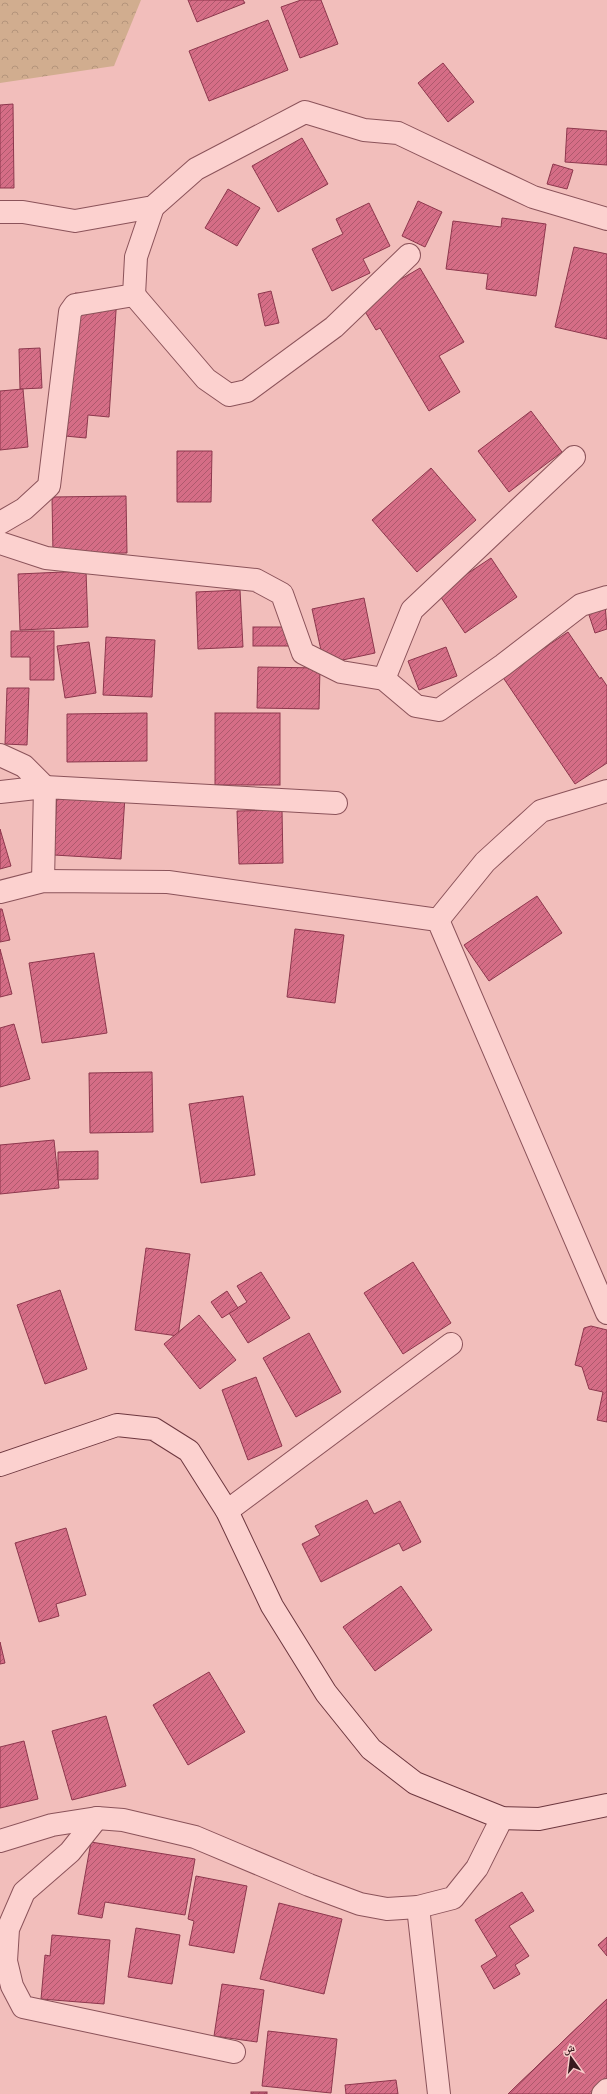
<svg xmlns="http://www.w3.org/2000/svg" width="607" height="2094" font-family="'IBM Plex Serif','Noto Naskh Arabic',serif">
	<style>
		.forest { fill: url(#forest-crowns) }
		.building { fill: url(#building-hatch); stroke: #8d374d }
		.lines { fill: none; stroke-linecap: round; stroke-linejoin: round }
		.minor-casing { stroke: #8b535a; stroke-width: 24 }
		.secondary-casing { stroke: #6d373f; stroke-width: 24 }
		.minor { stroke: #fcd1cf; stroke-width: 22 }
		.secondary { stroke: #fcd1cf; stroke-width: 22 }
	</style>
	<defs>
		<pattern id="forest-crowns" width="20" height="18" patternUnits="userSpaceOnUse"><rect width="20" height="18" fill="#d1ad8f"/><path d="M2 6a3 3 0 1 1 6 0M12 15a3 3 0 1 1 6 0" fill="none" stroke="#b4947b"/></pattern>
		<pattern id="building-hatch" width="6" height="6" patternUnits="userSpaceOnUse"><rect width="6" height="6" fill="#d56d86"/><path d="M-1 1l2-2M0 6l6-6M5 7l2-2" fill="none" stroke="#ae596d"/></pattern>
	</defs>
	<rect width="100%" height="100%" fill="#f2bebb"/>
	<path class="forest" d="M 0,0 L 141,0 L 114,66 L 0,83 Z"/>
	<g class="building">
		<path d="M 188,0 L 243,0 L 245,3 L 197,22 Z"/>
		<path d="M 301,0 L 321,0 L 338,44 L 300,58 L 281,7 Z"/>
		<path d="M 268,20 L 288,70 L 209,101 L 189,51 Z"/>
		<path d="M 443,63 L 474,102 L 448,122 L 418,83 Z"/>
		<path d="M 13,104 L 14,188 L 0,188 L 0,105 Z"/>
		<path d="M 567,128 L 607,131 L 607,165 L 565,162 Z"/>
		<path d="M 302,138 L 328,184 L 278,212 L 252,166 Z"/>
		<path d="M 553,164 L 573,170 L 567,189 L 547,184 Z"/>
		<path d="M 228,189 L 260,208 L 237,246 L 205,228 Z"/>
		<path d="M 418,201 L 442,212 L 425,247 L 402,236 Z"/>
		<path d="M 369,203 L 390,246 L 363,259 L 370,273 L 332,291 L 312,249 L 343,234 L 336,219 Z"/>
		<path d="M 502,218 L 546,224 L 536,296 L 486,289 L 488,274 L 446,269 L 453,221 L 501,227 Z"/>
		<path d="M 574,247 L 607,254 L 607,339 L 555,327 Z"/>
		<path d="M 420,268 L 464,342 L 439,356 L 460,392 L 429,411 L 380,328 L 376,330 L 360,303 Z"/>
		<path d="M 271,291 L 279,323 L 265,326 L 258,294 Z"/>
		<path d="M 75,293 L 117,296 L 109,417 L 88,415 L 86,438 L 65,436 Z"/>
		<path d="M 40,348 L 42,388 L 20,389 L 19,349 Z"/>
		<path d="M 23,389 L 28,447 L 0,450 L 0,391 Z"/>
		<path d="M 531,411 L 562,452 L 509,492 L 478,451 Z"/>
		<path d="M 177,451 L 212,451 L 211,502 L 177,502 Z"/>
		<path d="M 431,468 L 476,520 L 417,572 L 372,520 Z"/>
		<path d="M 126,496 L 127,553 L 53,554 L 52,497 Z"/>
		<path d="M 491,558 L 517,597 L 465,633 L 438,593 Z"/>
		<path d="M 86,571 L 88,627 L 20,630 L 18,574 Z"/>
		<path d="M 240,590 L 243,647 L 198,649 L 196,592 Z"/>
		<path d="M 364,598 L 375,653 L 324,664 L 312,609 Z"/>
		<path d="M 605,604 L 607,629 L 595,633 L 587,609 Z"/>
		<rect x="253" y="627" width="37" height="19"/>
		<path d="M 11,631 L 54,631 L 54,680 L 30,680 L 30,657 L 11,657 Z"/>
		<path d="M 568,632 L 600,679 L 601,677 L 607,686 L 607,763 L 575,784 L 502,676 Z"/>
		<path d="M 106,637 L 155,640 L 152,697 L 103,695 Z"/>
		<path d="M 89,642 L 96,693 L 65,698 L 57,646 Z"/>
		<path d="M 446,647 L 457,676 L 419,690 L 408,661 Z"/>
		<path d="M 258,667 L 320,668 L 319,709 L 257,708 Z"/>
		<path d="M 7,688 L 29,688 L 27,745 L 5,744 Z"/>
		<path d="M 147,713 L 147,761 L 67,762 L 67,714 Z"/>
		<rect x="215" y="713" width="65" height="72"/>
		<path d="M 57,792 L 125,796 L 121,859 L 54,855 Z"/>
		<path d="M 282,810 L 283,863 L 239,864 L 237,811 Z"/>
		<path d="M 0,829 L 11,866 L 0,869 Z"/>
		<path d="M 537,896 L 562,933 L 489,981 L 464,945 Z"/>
		<path d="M 0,909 L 2,909 L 10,940 L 0,942 Z"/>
		<path d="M 295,929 L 344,935 L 335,1003 L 287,997 Z"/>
		<path d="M 0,949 L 12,994 L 0,997 Z"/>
		<path d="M 94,953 L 107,1033 L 42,1043 L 29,963 Z"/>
		<path d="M 14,1024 L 30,1079 L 0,1087 L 0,1028 Z"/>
		<path d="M 152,1072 L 153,1132 L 90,1133 L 89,1073 Z"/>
		<path d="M 243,1096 L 255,1175 L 201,1183 L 189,1104 Z"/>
		<path d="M 54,1140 L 59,1188 L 0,1194 L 0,1145 Z"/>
		<path d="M 98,1151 L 98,1179 L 58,1180 L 58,1152 Z"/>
		<path d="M 146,1248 L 190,1254 L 178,1336 L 135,1330 Z"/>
		<path d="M 413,1262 L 451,1323 L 403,1354 L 364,1293 Z"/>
		<path d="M 261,1272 L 290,1318 L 248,1343 L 229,1313 L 247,1302 L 237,1286 Z"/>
		<path d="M 60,1290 L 87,1369 L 45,1384 L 17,1305 Z"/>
		<path d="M 227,1291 L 238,1308 L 222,1318 L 211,1302 Z"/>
		<path d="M 199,1315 L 236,1360 L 200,1389 L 164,1344 Z"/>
		<path d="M 591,1326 L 607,1330 L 607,1422 L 597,1420 L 603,1392 L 589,1389 L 582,1367 L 575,1365 L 584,1328 Z"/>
		<path d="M 309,1333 L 341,1392 L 296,1417 L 263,1358 Z"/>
		<path d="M 256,1377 L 282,1446 L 248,1460 L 222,1390 Z"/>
		<path d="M 367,1500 L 374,1514 L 400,1501 L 421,1542 L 403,1551 L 399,1543 L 321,1582 L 302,1544 L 320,1535 L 315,1526 Z"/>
		<path d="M 66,1528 L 86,1595 L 56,1604 L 59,1616 L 39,1622 L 15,1543 Z"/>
		<path d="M 401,1586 L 432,1630 L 375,1671 L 343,1627 Z"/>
		<path d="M 0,1642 L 5,1663 L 0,1664 Z"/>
		<path d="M 209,1672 L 245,1732 L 188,1765 L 153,1705 Z"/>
		<path d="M 106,1716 L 126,1786 L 72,1800 L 52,1731 Z"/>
		<path d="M 24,1741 L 38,1799 L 0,1808 L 0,1747 Z"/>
		<path d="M 91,1842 L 195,1859 L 185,1915 L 105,1902 L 102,1918 L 78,1914 Z"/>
		<path d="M 196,1876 L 247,1886 L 234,1953 L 189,1945 L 194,1921 L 188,1919 Z"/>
		<path d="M 522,1892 L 534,1911 L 509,1926 L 529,1956 L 515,1965 L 520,1974 L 494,1989 L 481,1966 L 497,1956 L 475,1920 Z"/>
		<path d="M 279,1903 L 342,1919 L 324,1994 L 260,1979 Z"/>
		<path d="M 136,1928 L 180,1935 L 172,1984 L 128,1977 Z"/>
		<path d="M 52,1935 L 110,1940 L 104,2004 L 41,1999 L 45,1955 L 50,1956 Z"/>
		<path d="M 607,1937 L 607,1956 L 598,1945 Z"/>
		<path d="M 222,1984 L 264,1990 L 257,2042 L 214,2036 Z"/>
		<path d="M 607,1999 L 607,2094 L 508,2094 Z"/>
		<path d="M 607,1999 L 607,2094 L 508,2094 Z"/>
		<path d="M 268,2031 L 337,2039 L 331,2093 L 262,2086 Z"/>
		<path d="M 396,2080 L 398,2094 L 346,2094 L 345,2085 Z"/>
		<rect x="251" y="2092" width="16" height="2"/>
	</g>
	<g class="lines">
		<g class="minor-casing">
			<g id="minor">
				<path d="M 0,212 L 23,212 L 75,221 L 153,207 L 196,169 L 305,112 L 364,130 L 398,133 L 533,197 L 607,219"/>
				<path d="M 134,295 L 206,379 L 229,395 L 247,391 L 334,327 L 409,255"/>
				<path d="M 0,523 L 24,509 L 49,486 L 70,312 L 75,305 L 134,295 L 136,257 L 153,207"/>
				<path d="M 0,543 L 46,558 L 256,580 L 282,594 L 303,653 L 341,672 L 384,679 L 416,706 L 439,710 L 503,665 L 581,605 L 607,597"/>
				<path d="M 384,679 L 412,610 L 574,457"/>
				<path d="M 0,755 L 24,766 L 45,787 L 0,792"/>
				<path d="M 43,881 L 45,787 L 336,803"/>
				<path d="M 0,892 L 43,881 L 168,882 L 438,920 L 607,1313"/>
				<path d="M 438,920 L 485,862 L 541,811 L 607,791"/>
				<path d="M 227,1511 L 451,1344"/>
				<path d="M 97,1818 L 70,1852 L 24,1892 L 8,1929 L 6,1961 L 12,1986 L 23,2007 L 234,2052"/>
				<path d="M 0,1841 L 52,1825 L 97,1818 L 123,1820 L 195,1837 L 309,1885 L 360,1904 L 387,1909 L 418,1907 L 453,1898 L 477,1868 L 502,1818"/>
				<path d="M 418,1907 L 439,2094"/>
				<path d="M 603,2094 L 607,2090"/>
			</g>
		</g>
		<g class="secondary-casing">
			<path id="secondary" d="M 0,1465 L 117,1425 L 154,1429 L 189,1451 L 227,1511 L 272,1606 L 326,1693 L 371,1749 L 415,1783 L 502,1818 L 539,1819 L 607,1805"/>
		</g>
		<use href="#minor" class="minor"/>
		<use href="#secondary" class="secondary"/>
	</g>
	<g transform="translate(571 2058) rotate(346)" stroke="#f9cecc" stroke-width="3" paint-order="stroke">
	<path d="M0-3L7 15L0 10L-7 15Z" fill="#391a1f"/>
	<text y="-6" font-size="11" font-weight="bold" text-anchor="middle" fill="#391a1f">ش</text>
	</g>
</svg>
